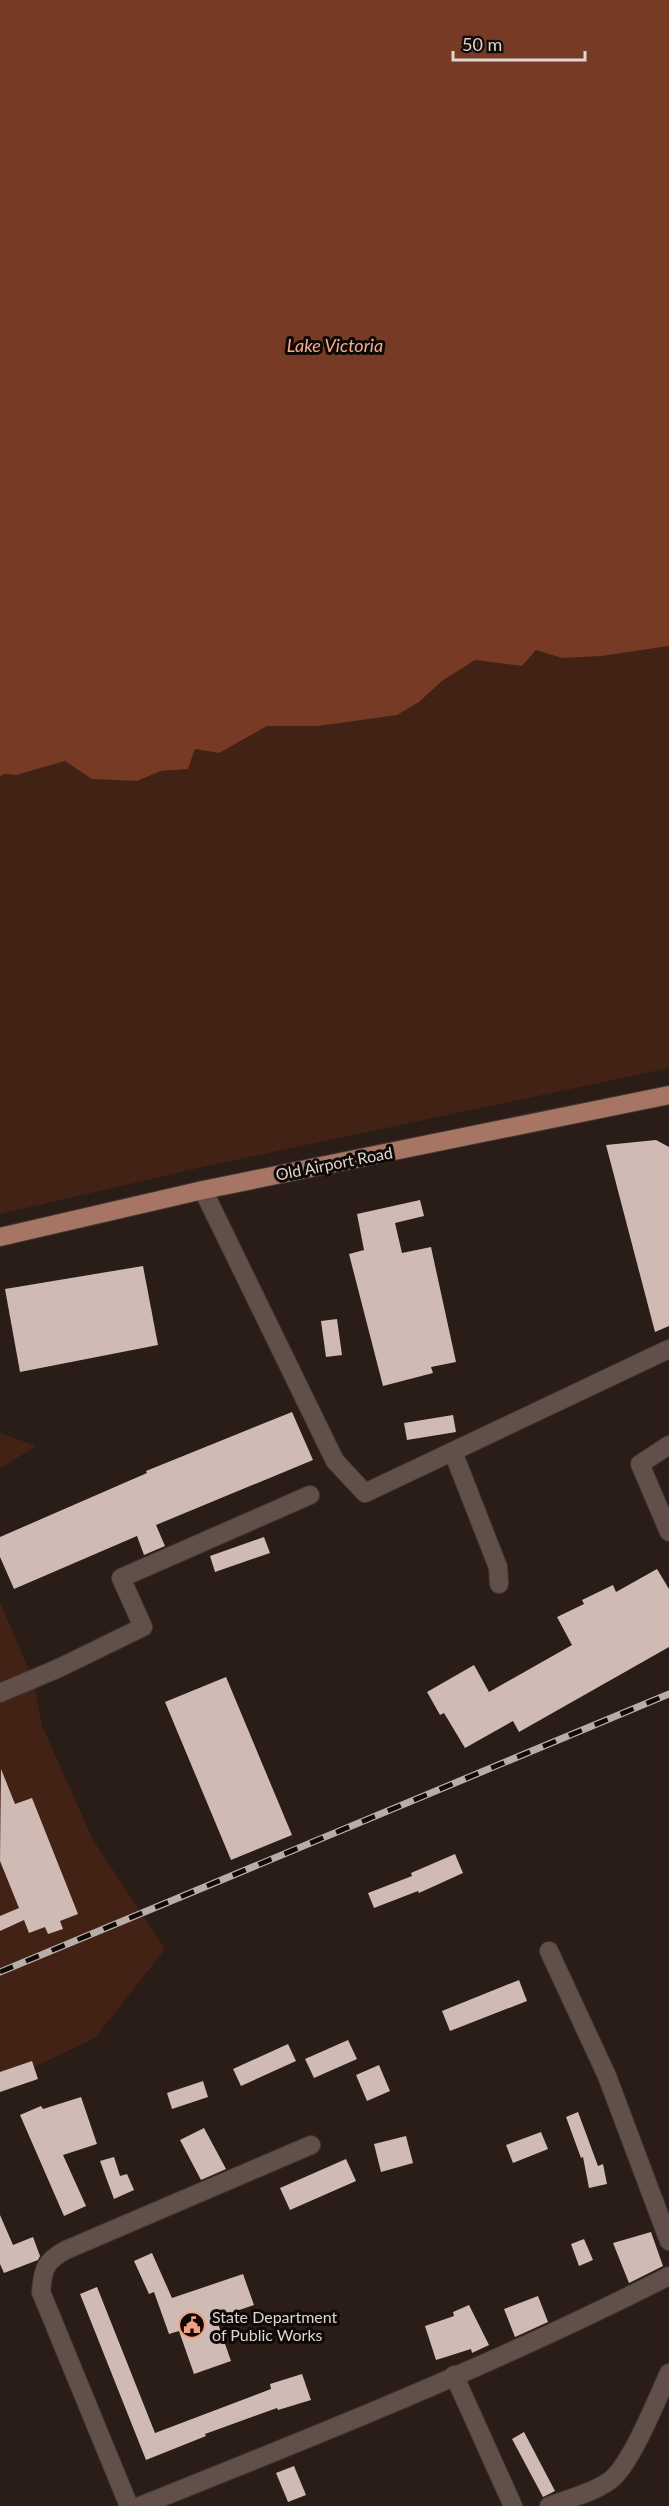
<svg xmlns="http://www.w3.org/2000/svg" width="669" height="2506" font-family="Lato,sans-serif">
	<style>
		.green { fill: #432216 }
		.water { fill: #773a25 }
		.building { fill: #cfbbb4 }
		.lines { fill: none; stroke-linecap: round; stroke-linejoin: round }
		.minor-casing { stroke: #433834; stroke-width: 20 }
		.major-casing { stroke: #433834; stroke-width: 20 }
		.minor { stroke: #61504a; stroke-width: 18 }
		.major { stroke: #a77564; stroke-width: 18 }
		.rail-casing { stroke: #b8ada9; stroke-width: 7 }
		.rail { stroke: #0e0806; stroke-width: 4.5; stroke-dasharray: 14; stroke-linecap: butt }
		.labels { text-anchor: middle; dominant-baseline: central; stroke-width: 6; stroke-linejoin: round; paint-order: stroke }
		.street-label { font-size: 16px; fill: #dfd5d1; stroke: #0e0806 }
		.poi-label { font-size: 16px; fill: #dfd5d1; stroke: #0e0806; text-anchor: start }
		.water-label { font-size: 18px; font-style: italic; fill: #f8ac92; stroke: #0e0806 }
	</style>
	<rect width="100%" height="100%" fill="#2a1c17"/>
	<g class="green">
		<path d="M 669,646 L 669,1068 L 207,1166 L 0,1214 L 0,777 L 4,774 L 16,775 L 65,761 L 92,779 L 137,781 L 161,771 L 188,769 L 195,749 L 219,753 L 267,726 L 318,726 L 419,702 L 442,681 L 475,660 L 522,666 L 536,650 L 562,658 L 602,656 Z"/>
		<path d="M 0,1433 L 36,1446 L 0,1469 Z"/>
		<path d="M 0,1602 L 34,1682 L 42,1726 L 93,1840 L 165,1949 L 95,2038 L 22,2073 L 0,2089 Z"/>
	</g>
	<path class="water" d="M 0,0 L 669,0 L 669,646 L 602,656 L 562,658 L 536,650 L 522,666 L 475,660 L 442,681 L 419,702 L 397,715 L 318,726 L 267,726 L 219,753 L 195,749 L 188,769 L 161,771 L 137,781 L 92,779 L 65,761 L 16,775 L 4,774 L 0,777 Z"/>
	<g class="building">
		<path d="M 656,1140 L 669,1147 L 669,1326 L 655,1332 L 606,1145 Z"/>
		<path d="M 420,1200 L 424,1216 L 395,1223 L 402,1253 L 431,1247 L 456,1362 L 431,1367 L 433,1373 L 383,1386 L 349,1254 L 364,1250 L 357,1214 Z"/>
		<path d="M 143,1266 L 158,1345 L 20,1372 L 5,1289 Z"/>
		<path d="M 337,1319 L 342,1355 L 326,1357 L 321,1321 Z"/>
		<path d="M 292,1412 L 313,1460 L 156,1525 L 165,1546 L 144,1555 L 137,1536 L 14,1589 L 0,1557 L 0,1537 L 147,1473 L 146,1471 Z"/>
		<path d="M 453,1415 L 456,1432 L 407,1440 L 404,1423 Z"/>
		<path d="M 264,1537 L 270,1553 L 215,1572 L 210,1556 Z"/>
		<path d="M 657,1569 L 669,1589 L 669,1647 L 519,1732 L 513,1721 L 465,1748 L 444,1713 L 440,1715 L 427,1692 L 474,1665 L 489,1692 L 572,1645 L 557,1617 L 584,1604 L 582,1600 L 613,1585 L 616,1592 Z"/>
		<path d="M 226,1677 L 292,1835 L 231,1860 L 165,1702 Z"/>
		<path d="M 1,1769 L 15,1804 L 32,1798 L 78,1914 L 60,1921 L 63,1929 L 48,1934 L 45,1927 L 29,1933 L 24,1920 L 0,1931 L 0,1916 L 19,1908 L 0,1861 Z"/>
		<path d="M 455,1854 L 463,1873 L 419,1893 L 418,1891 L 374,1908 L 368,1893 L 412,1876 L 411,1873 Z"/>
		<path d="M 519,1980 L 527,2001 L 450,2031 L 442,2011 Z"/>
		<path d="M 348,2040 L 357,2059 L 314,2078 L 305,2059 Z"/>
		<path d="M 288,2044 L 296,2061 L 241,2086 L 233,2069 Z"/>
		<path d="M 32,2061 L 38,2079 L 0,2092 L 0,2072 Z"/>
		<path d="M 379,2065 L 390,2091 L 367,2101 L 356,2075 Z"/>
		<path d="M 203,2081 L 208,2097 L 172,2109 L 167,2093 Z"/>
		<path d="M 81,2097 L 97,2144 L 63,2155 L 86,2206 L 64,2216 L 20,2115 L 41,2106 L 43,2109 Z"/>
		<path d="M 578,2112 L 598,2166 L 603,2164 L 607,2184 L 589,2188 L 583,2157 L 581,2158 L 566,2117 Z"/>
		<path d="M 204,2128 L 226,2169 L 201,2180 L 180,2140 Z"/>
		<path d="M 541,2132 L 548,2149 L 513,2163 L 506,2145 Z"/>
		<path d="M 406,2136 L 413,2163 L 381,2172 L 374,2144 Z"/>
		<path d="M 114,2157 L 120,2176 L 127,2174 L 134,2190 L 114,2199 L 100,2161 Z"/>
		<path d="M 346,2159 L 356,2181 L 290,2210 L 280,2188 Z"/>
		<path d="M 0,2215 L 13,2245 L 33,2237 L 40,2256 L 38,2260 L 4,2273 L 0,2264 Z"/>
		<path d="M 651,2232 L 663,2266 L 629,2283 L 613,2243 Z"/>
		<path d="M 584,2239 L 593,2260 L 579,2266 L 571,2244 Z"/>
		<path d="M 152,2253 L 172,2298 L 243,2274 L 254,2305 L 216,2318 L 231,2361 L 194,2374 L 179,2331 L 169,2334 L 154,2292 L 149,2294 L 134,2261 Z"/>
		<path d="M 97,2287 L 155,2433 L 271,2389 L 270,2384 L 302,2374 L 311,2400 L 278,2410 L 277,2408 L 205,2434 L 206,2436 L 146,2460 L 80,2294 Z"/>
		<path d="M 538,2296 L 548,2322 L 515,2337 L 504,2309 Z"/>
		<path d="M 469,2305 L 489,2345 L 472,2353 L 471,2349 L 436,2360 L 425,2326 L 454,2316 L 453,2312 Z"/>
		<path d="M 524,2432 L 555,2491 L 543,2497 L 512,2439 Z"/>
		<path d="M 294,2466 L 306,2495 L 288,2502 L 276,2473 Z"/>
	</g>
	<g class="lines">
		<g class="minor-casing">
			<g id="minor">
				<path d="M 203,1190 L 335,1461 L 365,1493 L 669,1349"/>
				<path d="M 669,1445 L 640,1464 L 669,1532"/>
				<path d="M 453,1452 L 498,1567 L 499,1584"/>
				<path d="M 0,1693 L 59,1668 L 143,1627 L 121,1578 L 310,1495"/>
				<path d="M 549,1951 L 607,2076 L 669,2241"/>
				<path d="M 454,2375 L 513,2506"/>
				<path d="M 129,2506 L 41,2292 C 43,2269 45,2261 66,2250 L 311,2145"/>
				<path d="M 140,2506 C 318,2435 498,2363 669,2276"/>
				<path d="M 549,2506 C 569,2498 598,2492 614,2477 C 634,2457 656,2401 669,2373"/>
			</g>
		</g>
		<g class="major-casing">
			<path id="major" d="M 0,1237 L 203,1190 L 669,1095"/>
		</g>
		<use href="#minor" class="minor"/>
		<use href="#major" class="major"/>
		<g class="rail-casing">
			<path id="rail" d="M 0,1972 L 669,1694"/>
		</g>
		<use href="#rail" class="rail"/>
	</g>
	<defs>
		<g id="civic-ring" transform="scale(1.35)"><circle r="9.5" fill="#0e0806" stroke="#f39f82" stroke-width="1.5"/><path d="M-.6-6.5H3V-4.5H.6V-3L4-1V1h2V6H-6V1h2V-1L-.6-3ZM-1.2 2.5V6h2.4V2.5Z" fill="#f39f82"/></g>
	</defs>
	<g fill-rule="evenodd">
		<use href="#civic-ring" x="192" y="2325"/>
	</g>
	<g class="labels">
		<g class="street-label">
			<text transform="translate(334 1163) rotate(-11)">Old Airport Road</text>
		</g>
		<g class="poi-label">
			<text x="212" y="2316">State Department<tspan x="212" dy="18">of Public Works</tspan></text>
		</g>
		<g class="water-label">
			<text x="335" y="345">Lake Victoria</text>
		</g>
	</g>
	<path d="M453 51v9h132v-9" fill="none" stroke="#dfd5d1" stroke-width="3"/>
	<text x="462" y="51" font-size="18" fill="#dfd5d1" stroke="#0e0806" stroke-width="4.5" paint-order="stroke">50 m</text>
</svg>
